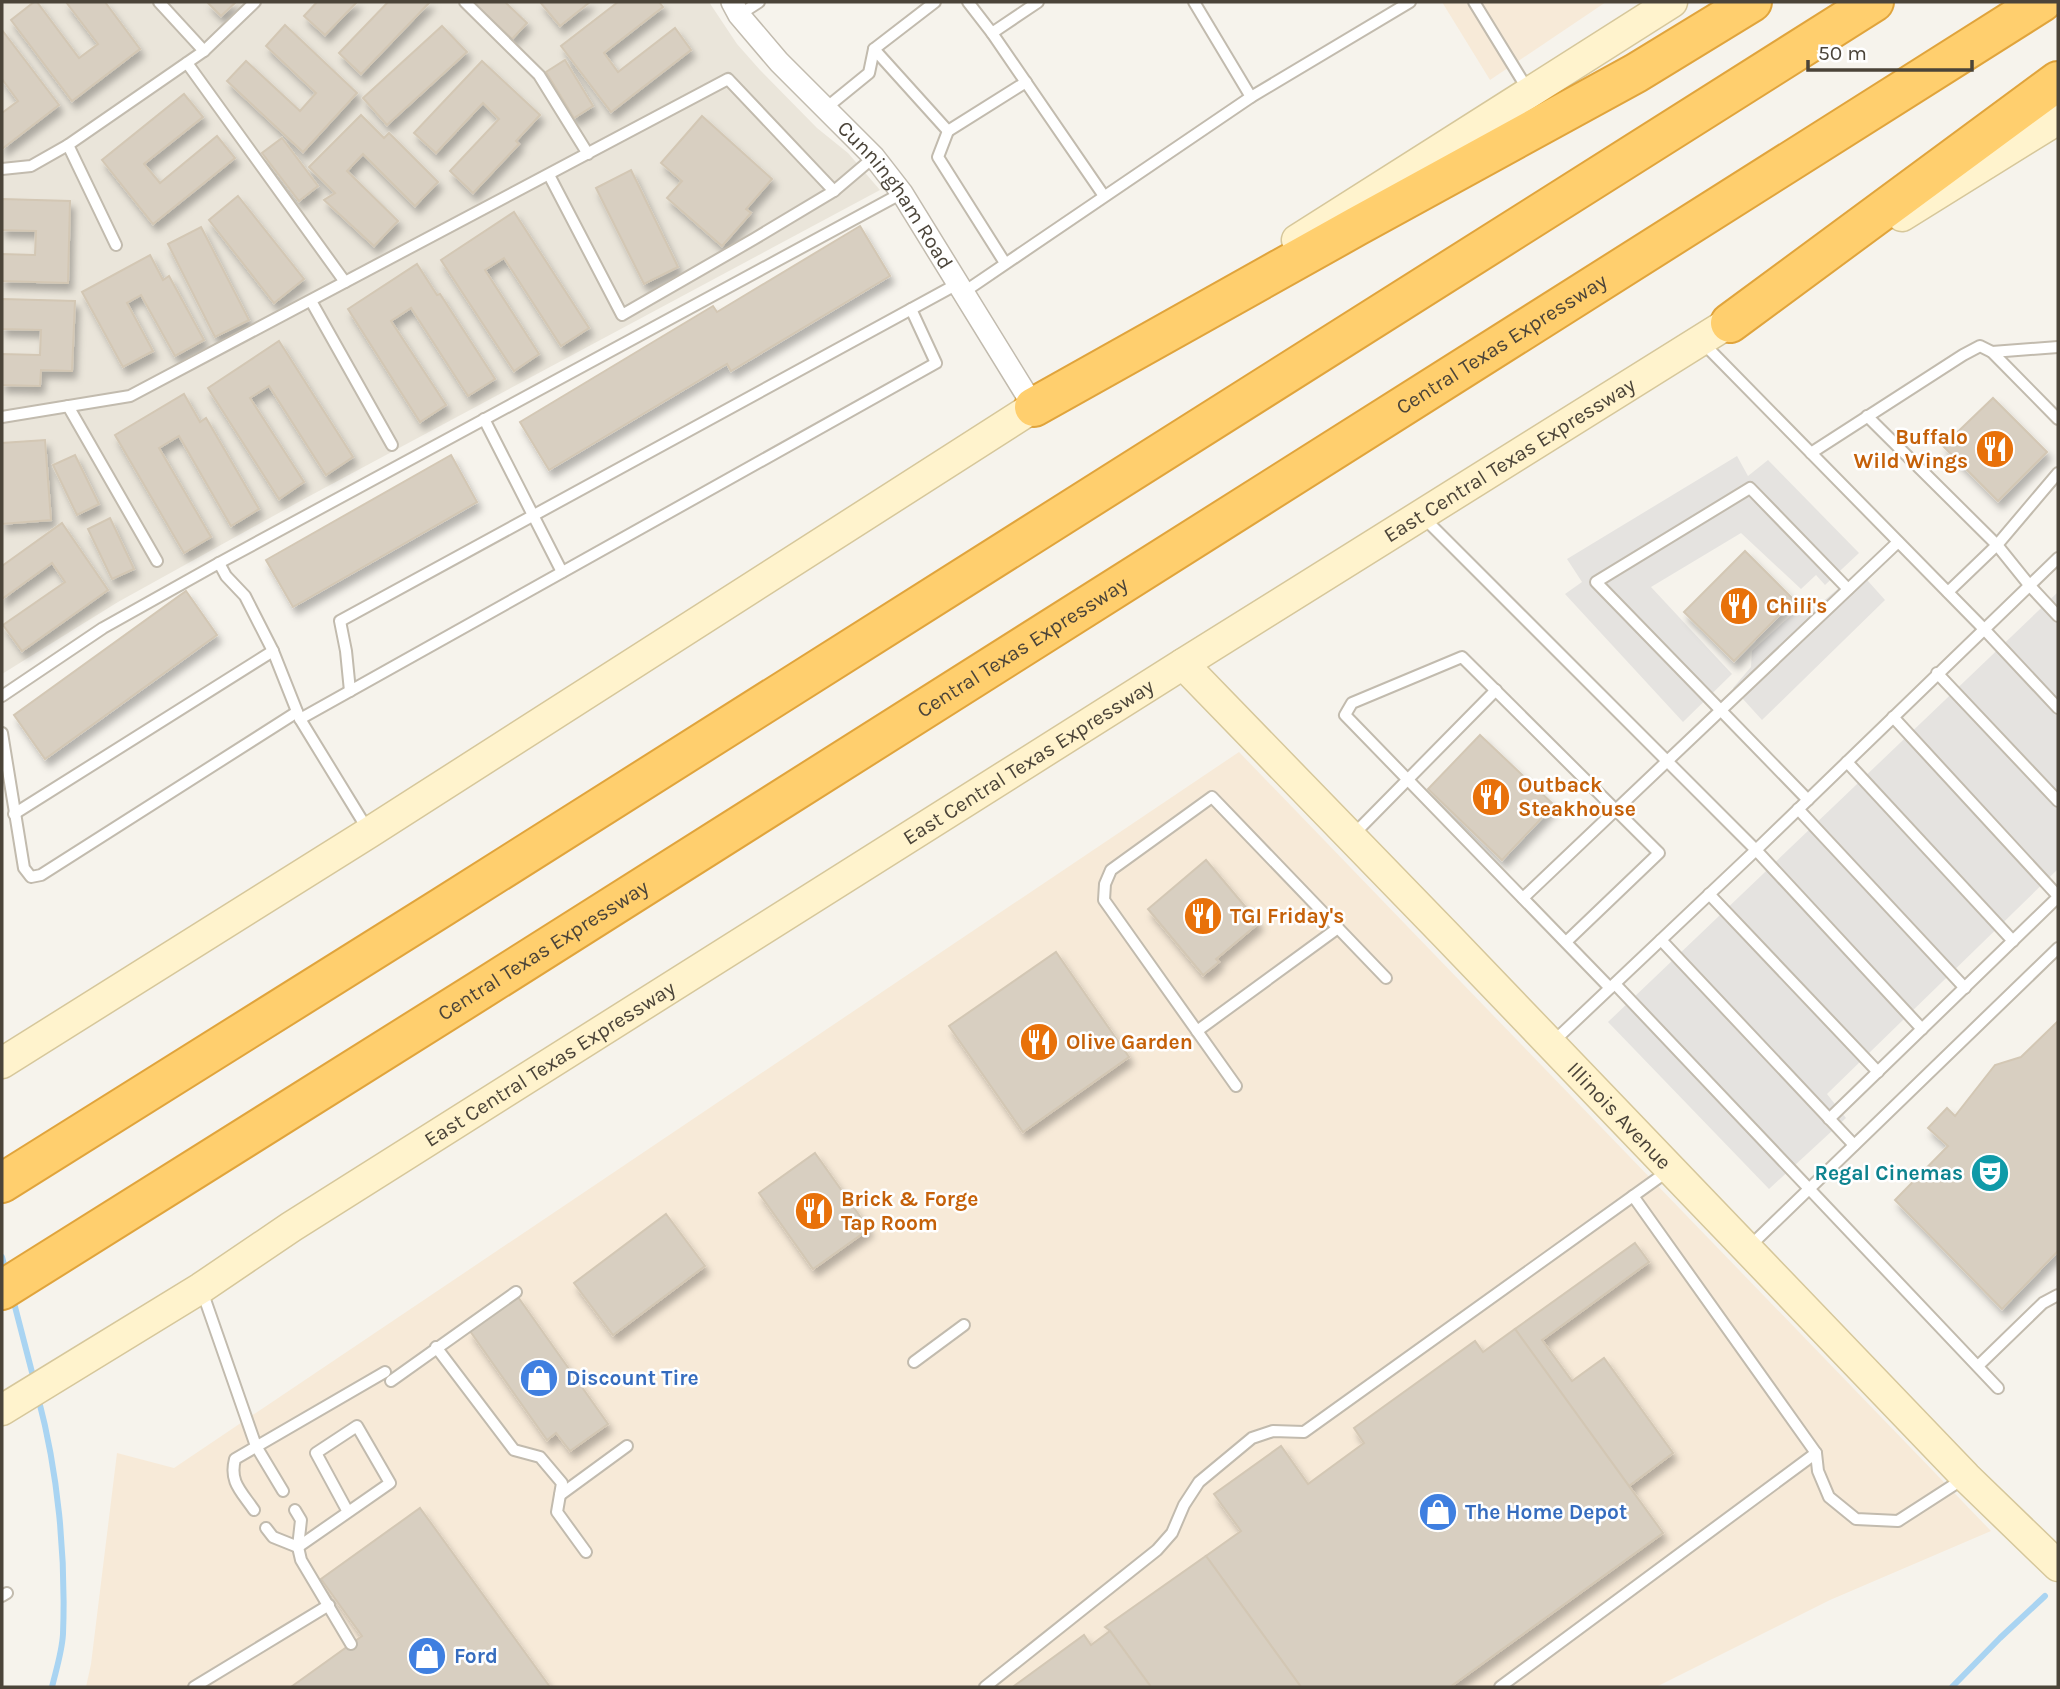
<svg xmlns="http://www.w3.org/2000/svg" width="2060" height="1689" font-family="Karla,sans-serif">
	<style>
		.residential { fill: #eae5da }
		.commercial { fill: #f7ead8 }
		.parking { fill: #e5e3e0 }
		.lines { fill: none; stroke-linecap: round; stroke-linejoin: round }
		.stream { stroke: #a9d4f2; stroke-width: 6 }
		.building { fill: #d8cfc1; stroke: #d3c7b4; stroke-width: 2; filter: url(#shadow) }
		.lane-casing { stroke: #c2bbae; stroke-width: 14 }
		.street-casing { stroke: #c2bbae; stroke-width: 24 }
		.secondary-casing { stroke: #d6c79b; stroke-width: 33 }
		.highway-casing { stroke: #e0a43c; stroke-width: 42 }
		.lane { stroke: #fff; stroke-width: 10 }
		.street { stroke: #fff; stroke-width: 21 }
		.secondary { stroke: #fff3cd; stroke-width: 30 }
		.highway { stroke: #ffcf6e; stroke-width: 38 }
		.labels { text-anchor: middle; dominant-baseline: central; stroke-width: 5; stroke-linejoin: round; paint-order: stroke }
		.street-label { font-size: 21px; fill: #4b4439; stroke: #fff }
		.food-label { font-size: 21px; font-weight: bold; fill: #c56008; stroke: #fff; text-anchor: start }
		.culture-label { font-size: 21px; font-weight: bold; fill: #0d838f; stroke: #fff; text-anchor: end }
		.shop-label { font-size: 21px; font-weight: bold; fill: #366cbe; stroke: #fff; text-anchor: start }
	</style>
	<defs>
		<filter id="shadow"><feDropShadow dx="4" dy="7" stdDeviation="3.5" flood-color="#0004"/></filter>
	</defs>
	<rect width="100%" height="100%" fill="#f6f3ec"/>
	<path class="residential" d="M 2,2 L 709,2 L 737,44 L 760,70 L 817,128 L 848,153 L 880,190 L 304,499 L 118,602 L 2,674 Z"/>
	<g class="commercial">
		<path d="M 1442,2 L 1606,2 L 1490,80 Z"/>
		<path d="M 1239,752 L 1991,1531 L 1830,1600 L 1656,1687 L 86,1687 L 91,1664 L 117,1453 L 174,1468 Z"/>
	</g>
	<g class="parking">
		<path d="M 1737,456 L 1748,476 L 1768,460 L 1859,553 L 1825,585 L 1816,575 L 1801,589 L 1741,533 L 1651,587 L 1732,674 L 1683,722 L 1565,594 L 1582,582 L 1567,559 Z"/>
		<path d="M 1859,571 L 1885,600 L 1762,720 L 1733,688 L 1751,667 L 1752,651 L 1807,601 L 1814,609 Z"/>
		<path d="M 2058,592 L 2058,869 L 1827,1094 L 1846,1118 L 1769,1189 L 1608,1022 Z"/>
	</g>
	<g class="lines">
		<g class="stream">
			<path d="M 2,1257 L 6,1272"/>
			<path d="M 13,1299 L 34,1380"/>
			<path d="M 38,1397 C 58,1472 66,1556 63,1634 C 62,1652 56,1670 52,1687"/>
			<path d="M 1952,1687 L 2000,1638 L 2045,1596"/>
		</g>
	</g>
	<g class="building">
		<path d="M 34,2 L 37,2 L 79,58 L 98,44 L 66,2 L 105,2 L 140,49 L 72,101 L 11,20 Z"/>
		<path d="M 207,2 L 236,2 L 221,16 Z"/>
		<path d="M 317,2 L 357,2 L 325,35 L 304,16 Z"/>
		<path d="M 388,2 L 430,2 L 361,74 L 339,53 Z"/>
		<path d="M 473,2 L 505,2 L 527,23 L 512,39 Z"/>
		<path d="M 540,2 L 590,2 L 560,26 Z"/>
		<path d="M 618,2 L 659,2 L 663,7 L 604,53 L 618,72 L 675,28 L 691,50 L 611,112 L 561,46 Z"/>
		<path d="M 285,25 L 357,93 L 303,152 L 227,81 L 246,61 L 300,111 L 316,93 L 266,46 Z"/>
		<path d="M 442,26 L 467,52 L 387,125 L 363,98 Z"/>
		<path d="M 2,30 L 59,105 L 2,149 L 2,113 L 18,101 L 2,79 Z"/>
		<path d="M 565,60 L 593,106 L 574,118 L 546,72 Z"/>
		<path d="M 482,61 L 540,115 L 516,141 L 519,144 L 473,193 L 450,171 L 499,119 L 483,103 L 436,153 L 414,133 Z"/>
		<path d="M 184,94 L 203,117 L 144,164 L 160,183 L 217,136 L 235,158 L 153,224 L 102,160 Z"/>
		<path d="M 361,115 L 384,138 L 389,133 L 438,182 L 415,206 L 363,154 L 347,171 L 398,221 L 374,246 L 324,200 L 335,193 L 309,167 Z"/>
		<path d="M 702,116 L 772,179 L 746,209 L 751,213 L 722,246 L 667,198 L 682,181 L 661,163 Z"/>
		<path d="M 282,138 L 318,186 L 299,201 L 262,153 Z"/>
		<path d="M 631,170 L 678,267 L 644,284 L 596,188 Z"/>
		<path d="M 238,196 L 304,279 L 274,303 L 209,220 Z"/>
		<path d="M 2,199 L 70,201 L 68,283 L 2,281 L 2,254 L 35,255 L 36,231 L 2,230 Z"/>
		<path d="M 514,212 L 589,328 L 561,346 L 504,258 L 485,270 L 539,354 L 514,371 L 441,260 Z"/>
		<path d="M 860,226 L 890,276 L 731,371 L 727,364 L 549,470 L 520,422 L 713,306 L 717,312 Z"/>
		<path d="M 201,227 L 249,320 L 215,337 L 168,244 Z"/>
		<path d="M 150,255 L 163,280 L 169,276 L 204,340 L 175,356 L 141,295 L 127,303 L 153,351 L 123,367 L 82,292 Z"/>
		<path d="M 417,264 L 437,295 L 440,294 L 495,379 L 468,396 L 411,308 L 391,321 L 446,405 L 420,422 L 348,309 Z"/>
		<path d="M 2,299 L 75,301 L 72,371 L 41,370 L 40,386 L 2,385 L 2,354 L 40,355 L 41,330 L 2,329 Z"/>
		<path d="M 279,341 L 353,457 L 326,475 L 269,386 L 250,398 L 304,482 L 279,499 L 208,388 Z"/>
		<path d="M 184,394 L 200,422 L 206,418 L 259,509 L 231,526 L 179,436 L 159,448 L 211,537 L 184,553 L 115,435 Z"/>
		<path d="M 1993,398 L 2047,452 L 1998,501 L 1943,446 Z"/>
		<path d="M 45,440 L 51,520 L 2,524 L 2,443 Z"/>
		<path d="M 75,455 L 99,504 L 77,515 L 53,465 Z"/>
		<path d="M 451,455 L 477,502 L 293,607 L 266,560 Z"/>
		<path d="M 110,518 L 134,569 L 112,579 L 88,529 Z"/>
		<path d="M 62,523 L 108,590 L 22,651 L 3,625 L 65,582 L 52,563 L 2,599 L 2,566 Z"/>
		<path d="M 1745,551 L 1794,600 L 1734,661 L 1684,612 Z"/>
		<path d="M 186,591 L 217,635 L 45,759 L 14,715 Z"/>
		<path d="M 1480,735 L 1554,805 L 1502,860 L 1428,789 Z"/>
		<path d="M 1206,860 L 1259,923 L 1216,959 L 1219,962 L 1203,975 L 1148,909 Z"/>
		<path d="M 1056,952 L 1129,1057 L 1023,1132 L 949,1026 Z"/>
		<path d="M 2058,1021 L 2058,1251 L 2002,1309 L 1895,1200 L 1948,1146 L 1928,1128 L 1947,1108 L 1955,1116 L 1995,1065 L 2021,1057 Z"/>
		<path d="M 815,1153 L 869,1229 L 813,1269 L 759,1193 Z"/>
		<path d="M 666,1214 L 705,1266 L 613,1335 L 574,1283 Z"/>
		<path d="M 1635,1243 L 1649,1262 L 1542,1340 L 1572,1381 L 1604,1358 L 1673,1453 L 1629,1486 L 1515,1329 Z"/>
		<path d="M 518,1297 L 608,1424 L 570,1451 L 556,1433 L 547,1440 L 470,1331 Z"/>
		<path d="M 1515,1329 L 1663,1533 L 1450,1687 L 1301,1687 L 1206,1556 L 1241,1531 L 1214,1494 L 1281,1446 L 1308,1484 L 1364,1443 L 1354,1428 L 1475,1341 L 1483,1352 Z"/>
		<path d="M 420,1508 L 550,1687 L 291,1687 L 362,1636 L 321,1579 Z"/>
		<path d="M 1206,1556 L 1301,1687 L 1151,1687 L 1110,1631 L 1105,1627 Z"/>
		<path d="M 1110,1631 L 1151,1687 L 1014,1686 L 1084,1635 L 1091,1645 Z"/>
	</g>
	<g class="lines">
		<g class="lane-casing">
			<g id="lane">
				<path d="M 159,2 L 204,51"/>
				<path d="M 465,2 L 539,75 L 588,154"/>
				<path d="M 968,2 L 992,33 L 1104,196"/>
				<path d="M 1194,2 L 1251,97"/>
				<path d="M 1474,2 L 1528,90"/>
				<path d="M 739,15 L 759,2"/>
				<path d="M 992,33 L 1038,2"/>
				<path d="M 874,49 L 948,131 L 1026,82"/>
				<path d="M 187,63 L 345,282"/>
				<path d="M 826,108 L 869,73 L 874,49 L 935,2"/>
				<path d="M 948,131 L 938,157 L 1005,263"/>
				<path d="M 68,145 L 116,245"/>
				<path d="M 2,169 L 31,166 L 68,145 L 204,51 L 255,2"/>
				<path d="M 549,175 L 622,315 L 754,239 L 834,191 L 874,157"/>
				<path d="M 964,292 L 1251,97 L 1410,2"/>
				<path d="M 311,301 L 392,445"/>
				<path d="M 1703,343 L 1983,628 L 2058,708"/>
				<path d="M 1992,352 L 2058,347"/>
				<path d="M 68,406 L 157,561"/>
				<path d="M 1867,416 L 1997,545 L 2030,586 L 2058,616"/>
				<path d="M 2,417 L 130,396 L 728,79 L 834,191"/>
				<path d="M 484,419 L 562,572"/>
				<path d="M 1811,453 L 1963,355 L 1980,346 L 1992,352 L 2058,419"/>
				<path d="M 1423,517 L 1756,850 L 1922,1029"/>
				<path d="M 219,563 L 226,576 L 245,596 L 273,651 L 300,719 L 368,830"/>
				<path d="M 1948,592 L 1997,545 L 2058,473"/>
				<path d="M 1937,673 L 2058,801"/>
				<path d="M 350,691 L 346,651 L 340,621 L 959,283"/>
				<path d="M 2,696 L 103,628 L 219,563 L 902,193"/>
				<path d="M 1893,717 L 2058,896"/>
				<path d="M 300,719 L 936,363 L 911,309"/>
				<path d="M 2,733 L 24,868 L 31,877 L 41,875 L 297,712"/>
				<path d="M 1847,762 L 2013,941"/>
				<path d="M 1808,800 L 1596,582 L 1750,488 L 1848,589"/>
				<path d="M 1798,809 L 1965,988"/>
				<path d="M 14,814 L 273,651"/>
				<path d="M 1353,835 L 1496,690"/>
				<path d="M 1709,894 L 1878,1072"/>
				<path d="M 1523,898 L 1898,542"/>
				<path d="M 1661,940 L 1854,1145"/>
				<path d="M 1566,942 L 1659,853 L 1462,657 L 1352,703 L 1345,715 L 1610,988"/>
				<path d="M 1615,984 L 1998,1388"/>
				<path d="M 1197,1031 L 1338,928"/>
				<path d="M 1553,1042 L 1756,850 L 2058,558"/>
				<path d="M 1236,1086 L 1104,900 L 1105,884 L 1111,870 L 1212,797 L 1386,978"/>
				<path d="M 1829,1119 L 2058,897"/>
				<path d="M 1633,1196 L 1816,1453 L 1818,1471 L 1829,1497 L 1856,1519 L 1898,1521 L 1963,1479"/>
				<path d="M 1749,1247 L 2058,948"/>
				<path d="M 202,1291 L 256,1446 L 283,1491"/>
				<path d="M 436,1347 L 514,1450 L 540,1457 L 562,1483 L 557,1512 L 586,1552"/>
				<path d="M 914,1362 L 964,1325"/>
				<path d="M 1978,1366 L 2043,1303 L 2058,1295"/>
				<path d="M 391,1381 L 516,1292"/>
				<path d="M 560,1495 L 627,1446"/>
				<path d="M 254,1510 C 241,1491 229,1482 235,1459 L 385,1372"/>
				<path d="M 295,1510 L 301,1520 L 298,1547 L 301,1560 L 351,1644"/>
				<path d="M 266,1528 L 273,1537 L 298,1547"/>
				<path d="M 298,1547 L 390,1483 L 357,1426 L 316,1453 L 348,1512"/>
				<path d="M 2,1596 L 7,1593"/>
				<path d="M 194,1687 L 329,1605"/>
				<path d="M 985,1687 L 1157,1550 L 1172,1533 L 1184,1505 L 1199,1482 L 1252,1438 L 1273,1431 L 1304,1432 L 1668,1171"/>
				<path d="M 1500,1687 L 1816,1453"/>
			</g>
		</g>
		<g class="street-casing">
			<g id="street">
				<path id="s1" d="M 732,2 L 739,15 L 779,62 L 874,157 L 902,193 L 1034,407"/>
			</g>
		</g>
		<g class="secondary-casing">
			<g id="secondary">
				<path d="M 1902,216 L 2058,119"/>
				<path d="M 1297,240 L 1672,2"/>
				<path id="s2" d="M 1183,664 L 1446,935 L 1966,1477 L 2058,1566"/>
				<path d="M 2,1063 L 370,832 L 1051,396"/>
				<path id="s3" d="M 2,1410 L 201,1288 L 291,1227 L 1183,664 L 1746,312"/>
			</g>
		</g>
		<g class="highway-casing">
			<g id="highway">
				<path d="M 1730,323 L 2058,81"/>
				<path d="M 1034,407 L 1357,226 L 1636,73 L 1752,2"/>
				<path d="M 2,1183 L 444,906 L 1874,2"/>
				<path id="s4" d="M 2,1290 L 480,990 L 2042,2"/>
			</g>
		</g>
		<use href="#lane" class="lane"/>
		<use href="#street" class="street"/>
		<use href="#secondary" class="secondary"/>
		<use href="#highway" class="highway"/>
	</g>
	<defs>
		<g id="restaurant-disc" transform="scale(2.0125)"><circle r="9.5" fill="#e8710a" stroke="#fff"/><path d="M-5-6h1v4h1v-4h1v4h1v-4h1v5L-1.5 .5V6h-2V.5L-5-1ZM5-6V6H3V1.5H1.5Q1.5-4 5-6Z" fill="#fff"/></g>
		<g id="theatre-disc" transform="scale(2.0125)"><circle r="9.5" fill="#0f9aa8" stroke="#fff"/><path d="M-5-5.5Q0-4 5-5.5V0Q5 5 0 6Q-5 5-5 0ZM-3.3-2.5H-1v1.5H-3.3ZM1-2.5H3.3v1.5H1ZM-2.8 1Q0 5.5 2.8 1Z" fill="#fff"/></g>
		<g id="shop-disc" transform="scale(2.0125)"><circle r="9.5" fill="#3f7fe0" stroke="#fff"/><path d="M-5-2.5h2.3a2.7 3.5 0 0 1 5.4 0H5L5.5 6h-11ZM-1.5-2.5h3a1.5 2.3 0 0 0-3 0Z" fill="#fff"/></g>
	</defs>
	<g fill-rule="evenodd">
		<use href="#restaurant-disc" x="1995" y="449"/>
		<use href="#restaurant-disc" x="1739" y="606"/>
		<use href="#restaurant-disc" x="1491" y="797"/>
		<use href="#restaurant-disc" x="1203" y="916"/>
		<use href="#restaurant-disc" x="1039" y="1042"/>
		<use href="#theatre-disc" x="1990" y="1173"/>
		<use href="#restaurant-disc" x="814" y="1211"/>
		<use href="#shop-disc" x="539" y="1378"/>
		<use href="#shop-disc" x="1438" y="1512"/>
		<use href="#shop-disc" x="427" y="1656"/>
	</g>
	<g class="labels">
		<g class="street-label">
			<text stroke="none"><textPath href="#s1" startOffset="254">Cunningham Road</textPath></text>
			<text stroke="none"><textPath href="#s4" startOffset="1773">Central Texas Expressway</textPath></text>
			<text stroke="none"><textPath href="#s3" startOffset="1782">East Central Texas Expressway</textPath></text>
			<text stroke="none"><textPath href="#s4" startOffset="1206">Central Texas Expressway</textPath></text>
			<text stroke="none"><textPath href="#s3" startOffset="1214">East Central Texas Expressway</textPath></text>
			<text stroke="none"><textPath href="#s4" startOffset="639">Central Texas Expressway</textPath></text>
			<text stroke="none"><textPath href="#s3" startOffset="648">East Central Texas Expressway</textPath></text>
			<text stroke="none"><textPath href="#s2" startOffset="628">Illinois Avenue</textPath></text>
		</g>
		<g class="food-label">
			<text x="1968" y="437" text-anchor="end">Buffalo<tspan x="1968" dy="24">Wild Wings</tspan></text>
			<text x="1766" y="606">Chili's</text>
			<text x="1518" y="785">Outback<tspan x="1518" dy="24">Steakhouse</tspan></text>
			<text x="1230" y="916">TGI Friday's</text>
			<text x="1066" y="1042">Olive Garden</text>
			<text x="841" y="1199">Brick &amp; Forge<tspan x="841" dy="24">Tap Room</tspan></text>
		</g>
		<g class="culture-label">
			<text x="1963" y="1173">Regal Cinemas</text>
		</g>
		<g class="shop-label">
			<text x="566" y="1378">Discount Tire</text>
			<text x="1465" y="1512">The Home Depot</text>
			<text x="454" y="1656">Ford</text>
		</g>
	</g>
	<rect width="2060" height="1689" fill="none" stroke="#4b4439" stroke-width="7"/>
	<path d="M1808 60v10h164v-10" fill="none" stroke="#4b4439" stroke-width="3.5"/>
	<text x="1818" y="60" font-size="21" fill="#4b4439" stroke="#ffffff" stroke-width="5" paint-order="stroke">50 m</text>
</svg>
